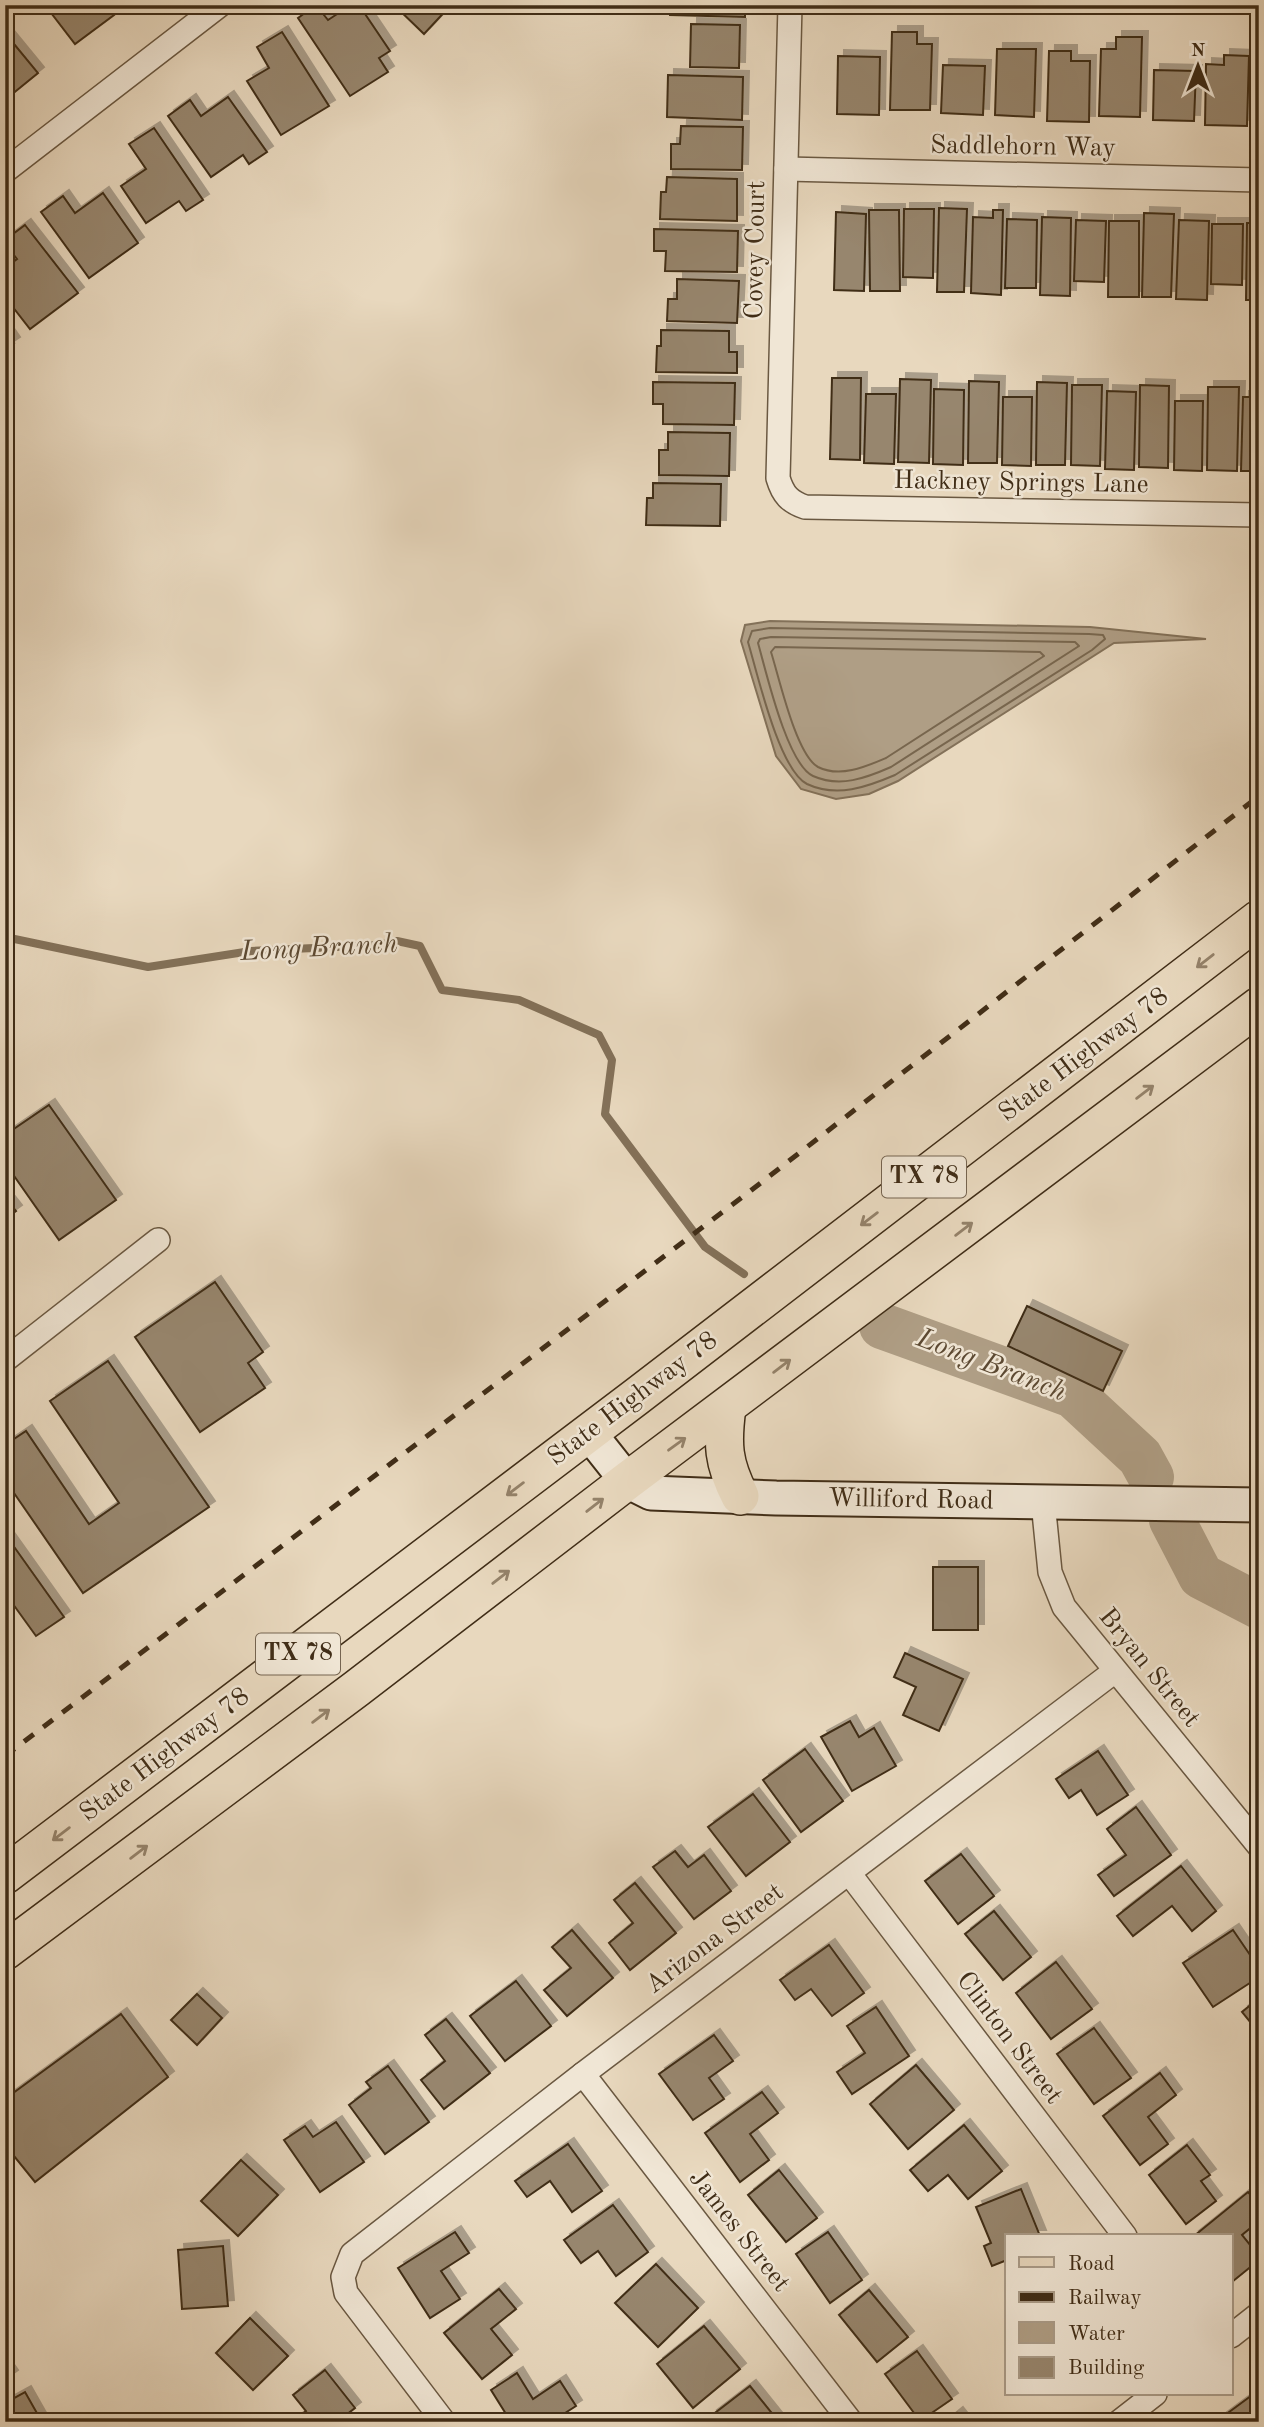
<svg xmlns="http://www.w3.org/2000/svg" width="1264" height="2427" font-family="'Old Standard TT',serif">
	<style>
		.water { fill: #af9e85; stroke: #837159; stroke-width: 2 }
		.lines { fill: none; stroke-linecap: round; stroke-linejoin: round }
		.shore { stroke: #78664e; stroke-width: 2 }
		.stream { stroke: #837159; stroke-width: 8 }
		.river { stroke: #af9e85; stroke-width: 46 }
		.building { fill: #97866e; stroke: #402d17; stroke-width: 2; filter: url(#shadow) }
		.street-casing { stroke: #6a5841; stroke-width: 26 }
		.secondary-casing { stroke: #402d17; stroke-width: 37 }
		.primary-casing { stroke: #402d17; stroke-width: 40 }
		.street { stroke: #f0e6d5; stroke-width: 23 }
		.secondary { stroke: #f0e6d5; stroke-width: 33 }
		.primary { stroke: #e8d8be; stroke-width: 37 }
		.rail { stroke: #402d17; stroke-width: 5; stroke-dasharray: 12 12; stroke-linecap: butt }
		.oneway { stroke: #94826a }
		.labels { text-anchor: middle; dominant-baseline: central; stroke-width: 5; stroke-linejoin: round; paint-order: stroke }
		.shield { fill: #f0e6d5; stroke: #756450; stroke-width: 2 }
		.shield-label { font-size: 24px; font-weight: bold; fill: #402d17 }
		.street-label { font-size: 26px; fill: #402d17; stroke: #f0e6d5 }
		.water-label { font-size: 28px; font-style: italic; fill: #5c4932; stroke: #f0e6d5 }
	</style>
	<defs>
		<filter id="shadow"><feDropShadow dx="6" dy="-6" stdDeviation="0" flood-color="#0004"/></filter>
	</defs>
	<rect width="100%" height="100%" fill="#e8d8be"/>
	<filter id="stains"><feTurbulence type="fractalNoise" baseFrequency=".00286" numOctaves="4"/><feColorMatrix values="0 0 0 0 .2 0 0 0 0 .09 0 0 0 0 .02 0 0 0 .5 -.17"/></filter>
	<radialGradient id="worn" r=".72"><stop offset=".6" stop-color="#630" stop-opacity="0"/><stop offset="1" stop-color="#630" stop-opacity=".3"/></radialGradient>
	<path class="water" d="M 770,621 L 1090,627 L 1206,639 L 1114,643 L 898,781 L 869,794 L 836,799 L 801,789 L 776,756 L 741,641 L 745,625 Z"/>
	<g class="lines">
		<g class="shore">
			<path d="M 770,628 L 1089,634 L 1103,635 L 1105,639 L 1092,650 L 895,775 C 867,787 837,798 807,784 C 779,770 757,672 748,642 L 752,631 Z"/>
			<path d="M 771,637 L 1075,642 L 1079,646 L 891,767 C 866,778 840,788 813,776 C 787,764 766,671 758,643 L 760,639 Z"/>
			<path d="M 775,647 L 1040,652 L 1044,656 L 886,758 C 865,767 840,778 818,767 C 796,755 779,677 771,652 Z"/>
		</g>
		<path class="stream" d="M 5,937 L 148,967 L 251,951 L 379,945 L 397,941 L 420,946 L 442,990 L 519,1000 L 599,1035 L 612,1060 L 605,1114 L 705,1247 L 744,1274"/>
		<g class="river">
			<path d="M 882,1326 L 1073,1395 L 1140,1457 L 1151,1477"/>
			<path d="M 1172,1520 L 1201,1576 L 1259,1606"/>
		</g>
	</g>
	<g class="building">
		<path d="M 45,5 L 106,5 L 114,15 L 75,44 Z"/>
		<path d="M 316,5 L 328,20 L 351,5 L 359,5 L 390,51 L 379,58 L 388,72 L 350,96 L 298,18 Z"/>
		<path d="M 394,5 L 451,5 L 424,34 Z"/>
		<path d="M 670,5 L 745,5 L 745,17 L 670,15 Z"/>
		<path d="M 691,24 L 740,25 L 739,68 L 690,67 Z"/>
		<path d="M 282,32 L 329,106 L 281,135 L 247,81 L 269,68 L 257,47 Z"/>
		<path d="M 892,32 L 917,32 L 917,44 L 932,44 L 930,110 L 890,110 Z"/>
		<path d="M 5,33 L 38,73 L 5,100 Z"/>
		<path d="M 1116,37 L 1142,37 L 1140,117 L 1099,116 L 1101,49 L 1116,49 Z"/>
		<path d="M 997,49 L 1036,49 L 1034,117 L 995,115 Z"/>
		<path d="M 1049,51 L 1071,51 L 1071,61 L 1090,61 L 1089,122 L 1047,121 Z"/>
		<path d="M 1224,55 L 1249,56 L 1247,126 L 1205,125 L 1206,64 L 1224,65 Z"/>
		<path d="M 838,56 L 880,57 L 879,115 L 837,114 Z"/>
		<path d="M 943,65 L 985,66 L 983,115 L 941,113 Z"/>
		<path d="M 1154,70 L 1196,71 L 1194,121 L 1153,120 Z"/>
		<path d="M 668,75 L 743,77 L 742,120 L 667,117 Z"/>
		<path d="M 228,97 L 267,152 L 249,164 L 243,155 L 211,177 L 168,116 L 190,100 L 201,116 Z"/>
		<path d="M 681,126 L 743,127 L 742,170 L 671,169 L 671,144 L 680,144 Z"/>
		<path d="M 154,128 L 203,200 L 186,211 L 179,201 L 146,223 L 121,186 L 146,169 L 129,144 Z"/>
		<path d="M 667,177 L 737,179 L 737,221 L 660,219 L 661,192 L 666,192 Z"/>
		<path d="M 103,193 L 138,243 L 89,278 L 41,212 L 63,196 L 75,213 Z"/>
		<path d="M 939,208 L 967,209 L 964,292 L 937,292 Z"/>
		<path d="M 904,209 L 934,209 L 933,278 L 903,277 Z"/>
		<path d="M 869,210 L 899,210 L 900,291 L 870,291 Z"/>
		<path d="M 993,210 L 1003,210 L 1001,295 L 971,293 L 973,217 L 993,218 Z"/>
		<path d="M 836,212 L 866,214 L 864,291 L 834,290 Z"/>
		<path d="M 1144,213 L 1174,214 L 1171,297 L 1142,297 Z"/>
		<path d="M 1042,217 L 1071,218 L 1070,296 L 1040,295 Z"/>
		<path d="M 1007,219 L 1037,220 L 1036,288 L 1005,288 Z"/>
		<path d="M 1076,220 L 1106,221 L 1104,282 L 1074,281 Z"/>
		<path d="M 1179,220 L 1209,221 L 1207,300 L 1176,299 Z"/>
		<path d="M 1109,221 L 1139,221 L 1139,297 L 1108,297 Z"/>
		<path d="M 1247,223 L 1259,223 L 1259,300 L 1246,300 Z"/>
		<path d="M 1212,224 L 1243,224 L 1242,285 L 1211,284 Z"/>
		<path d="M 25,225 L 78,293 L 30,329 L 5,297 L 5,268 L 17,259 L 5,244 L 5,240 Z"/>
		<path d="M 654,229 L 738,231 L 737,272 L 665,271 L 666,251 L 654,251 Z"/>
		<path d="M 677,279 L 739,281 L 737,323 L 667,321 L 668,299 L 677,299 Z"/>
		<path d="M 5,330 L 14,343 L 5,349 Z"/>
		<path d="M 661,330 L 729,331 L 729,352 L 737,352 L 737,373 L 656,372 L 657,346 L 661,346 Z"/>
		<path d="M 832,378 L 861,378 L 860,460 L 830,459 Z"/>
		<path d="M 900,379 L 931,380 L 929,463 L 898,462 Z"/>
		<path d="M 969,381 L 999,382 L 997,463 L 968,463 Z"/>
		<path d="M 653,382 L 735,383 L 734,425 L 663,424 L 663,404 L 653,404 Z"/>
		<path d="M 1037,382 L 1067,383 L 1065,465 L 1036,465 Z"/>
		<path d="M 1072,385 L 1102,385 L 1100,466 L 1071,465 Z"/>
		<path d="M 1140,385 L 1169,386 L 1168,468 L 1139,467 Z"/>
		<path d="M 1208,387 L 1239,387 L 1237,471 L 1207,470 Z"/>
		<path d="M 934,389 L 964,390 L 963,465 L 933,464 Z"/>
		<path d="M 1107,391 L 1136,392 L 1134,470 L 1105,469 Z"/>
		<path d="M 866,394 L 896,394 L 894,464 L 864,463 Z"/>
		<path d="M 1003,397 L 1032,397 L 1031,466 L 1002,465 Z"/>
		<path d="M 1243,397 L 1259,397 L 1259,471 L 1241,471 Z"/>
		<path d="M 1175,401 L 1203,401 L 1202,471 L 1174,470 Z"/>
		<path d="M 668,432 L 730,433 L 729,476 L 659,475 L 659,450 L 668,450 Z"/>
		<path d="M 653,483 L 721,484 L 720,526 L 646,525 L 647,498 L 653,498 Z"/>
		<path d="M 49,1105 L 116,1200 L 59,1240 L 5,1163 L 5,1135 Z"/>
		<path d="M 5,1197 L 16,1211 L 5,1219 Z"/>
		<path d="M 215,1282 L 263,1352 L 248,1363 L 265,1388 L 200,1432 L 135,1337 Z"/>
		<path d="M 1027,1306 L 1122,1351 L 1103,1391 L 1008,1346 Z"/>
		<path d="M 108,1361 L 209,1507 L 83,1593 L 5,1480 L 5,1445 L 26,1431 L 89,1524 L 119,1503 L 50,1401 Z"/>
		<path d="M 5,1534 L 64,1617 L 36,1636 L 5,1593 Z"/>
		<rect x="933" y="1567" width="45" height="63"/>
		<path d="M 905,1653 L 963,1679 L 939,1731 L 903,1715 L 916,1687 L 894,1677 Z"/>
		<path d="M 850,1721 L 859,1737 L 874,1728 L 896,1766 L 852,1791 L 821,1737 Z"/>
		<path d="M 805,1749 L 843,1801 L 801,1832 L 763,1780 Z"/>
		<path d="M 1098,1751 L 1128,1795 L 1097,1815 L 1081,1790 L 1069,1798 L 1056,1779 Z"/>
		<path d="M 753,1794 L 790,1842 L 746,1876 L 708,1827 Z"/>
		<path d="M 1136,1807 L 1171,1855 L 1114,1896 L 1098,1875 L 1126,1855 L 1107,1829 Z"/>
		<path d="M 675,1851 L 688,1867 L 704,1855 L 731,1891 L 694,1919 L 653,1867 Z"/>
		<path d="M 961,1854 L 994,1896 L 958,1924 L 925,1881 Z"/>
		<path d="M 1181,1866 L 1216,1911 L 1192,1931 L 1172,1906 L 1133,1936 L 1117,1916 Z"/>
		<path d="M 635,1883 L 676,1933 L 630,1970 L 609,1943 L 633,1923 L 614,1900 Z"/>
		<path d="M 994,1911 L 1031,1957 L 1003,1980 L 965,1934 Z"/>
		<path d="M 572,1930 L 613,1978 L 567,2016 L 544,1990 L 571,1968 L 552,1947 Z"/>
		<path d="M 1233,1930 L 1259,1968 L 1259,1977 L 1213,2007 L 1183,1963 Z"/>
		<path d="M 829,1945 L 864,1993 L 832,2016 L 811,1989 L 795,2000 L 780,1980 Z"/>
		<path d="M 1056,1962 L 1092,2009 L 1051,2039 L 1016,1993 Z"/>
		<path d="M 516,1981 L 551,2026 L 505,2061 L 470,2016 Z"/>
		<path d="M 197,1994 L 222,2018 L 197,2045 L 171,2020 Z"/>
		<path d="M 1259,1998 L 1259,2033 L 1242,2012 Z"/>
		<path d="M 876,2007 L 909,2056 L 852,2094 L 837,2072 L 865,2053 L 847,2026 Z"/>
		<path d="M 121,2014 L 168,2077 L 35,2182 L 5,2145 L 5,2099 Z"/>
		<path d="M 446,2019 L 490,2073 L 444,2109 L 421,2080 L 445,2061 L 425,2035 Z"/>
		<path d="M 1094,2028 L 1131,2078 L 1094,2104 L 1057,2054 Z"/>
		<path d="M 714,2035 L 733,2061 L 709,2078 L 724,2099 L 693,2120 L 659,2074 Z"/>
		<path d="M 916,2065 L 954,2110 L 908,2149 L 870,2104 Z"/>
		<path d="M 388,2066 L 429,2122 L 385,2154 L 349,2105 L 371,2088 L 366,2082 Z"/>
		<path d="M 1160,2073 L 1176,2095 L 1148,2117 L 1168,2144 L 1140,2165 L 1103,2116 Z"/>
		<path d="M 762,2092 L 778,2113 L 750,2134 L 769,2160 L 740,2182 L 705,2133 Z"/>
		<path d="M 336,2122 L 364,2162 L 320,2192 L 284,2140 L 305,2126 L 313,2137 Z"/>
		<path d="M 964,2125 L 1002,2171 L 968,2199 L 948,2175 L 928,2191 L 910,2170 Z"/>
		<path d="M 568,2144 L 602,2191 L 572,2212 L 550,2181 L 527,2197 L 515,2181 Z"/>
		<path d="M 1187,2145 L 1210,2175 L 1201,2181 L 1216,2201 L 1186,2224 L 1149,2175 Z"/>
		<path d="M 241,2160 L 278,2195 L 238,2236 L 201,2201 Z"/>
		<path d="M 779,2170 L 817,2218 L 786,2242 L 748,2195 Z"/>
		<path d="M 1021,2189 L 1040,2236 L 1007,2236 L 1007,2260 L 992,2266 L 984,2246 L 991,2243 L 976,2207 Z"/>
		<path d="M 1248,2192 L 1259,2204 L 1259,2221 L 1242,2235 L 1259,2256 L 1259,2260 L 1232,2282 L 1231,2236 L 1194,2236 Z"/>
		<path d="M 613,2205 L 648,2252 L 616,2276 L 598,2251 L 581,2263 L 564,2240 Z"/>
		<path d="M 455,2232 L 469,2253 L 441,2271 L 460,2299 L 430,2318 L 398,2268 Z"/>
		<path d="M 828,2232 L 862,2280 L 830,2303 L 796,2254 Z"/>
		<path d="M 223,2246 L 228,2306 L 182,2309 L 178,2250 Z"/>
		<path d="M 656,2264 L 698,2308 L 658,2347 L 615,2303 Z"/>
		<path d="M 499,2289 L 516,2309 L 491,2329 L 512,2355 L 482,2379 L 444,2333 Z"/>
		<path d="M 869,2290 L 908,2337 L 877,2362 L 839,2315 Z"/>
		<path d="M 250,2318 L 288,2356 L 253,2390 L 216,2353 Z"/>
		<path d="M 704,2326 L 740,2369 L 693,2408 L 657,2364 Z"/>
		<path d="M 917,2351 L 952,2399 L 920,2421 L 885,2374 Z"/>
		<path d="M 5,2366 L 12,2376 L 5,2381 Z"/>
		<path d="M 325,2370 L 355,2408 L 337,2422 L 293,2422 L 306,2411 L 293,2395 Z"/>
		<path d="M 517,2373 L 533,2399 L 560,2381 L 576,2406 L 551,2422 L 511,2422 L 491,2390 Z"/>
		<path d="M 750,2386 L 779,2422 L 716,2422 L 711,2416 Z"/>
		<path d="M 1259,2390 L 1259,2422 L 1223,2422 L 1221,2418 Z"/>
		<path d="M 25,2392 L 42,2422 L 5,2422 L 5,2403 Z"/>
		<path d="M 957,2413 L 964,2422 L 946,2422 Z"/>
	</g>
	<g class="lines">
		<g class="street-casing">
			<g id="street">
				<path d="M 790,5 L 778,478 C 783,495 790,502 805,507 L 1259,515"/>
				<path d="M 786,169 L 1259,180"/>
				<path d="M 5,171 L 220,5"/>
				<path d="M 5,1360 L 158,1240"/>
				<path d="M 1043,1502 L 1050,1572 L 1064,1607 L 1259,1846"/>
				<path d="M 849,1873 L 1125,2236"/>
				<path d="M 583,2074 L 851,2422"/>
				<path d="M 1231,2336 L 1259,2314"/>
				<path d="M 444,2422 L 346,2293 L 343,2277 L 352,2254 L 583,2074 L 1115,1671"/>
				<path d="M 1119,2422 L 1155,2394"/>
			</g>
		</g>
		<g class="secondary-casing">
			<path id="secondary" d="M 589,1433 L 627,1481 L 651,1493 L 776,1498 L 1259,1505"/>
		</g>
		<g class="primary-casing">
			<g id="primary">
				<path d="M 727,1407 C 722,1444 723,1463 740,1496"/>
				<path d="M 5,1875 L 636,1397 L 1259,919"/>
				<path d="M 5,1951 L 356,1689 L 627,1481 L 1259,1006"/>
			</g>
		</g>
		<use href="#street" class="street"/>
		<use href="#secondary" class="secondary"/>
		<use href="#primary" class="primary"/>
		<path class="rail" d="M 5,1756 L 749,1192 L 1259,796"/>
	</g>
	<defs><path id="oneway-shaft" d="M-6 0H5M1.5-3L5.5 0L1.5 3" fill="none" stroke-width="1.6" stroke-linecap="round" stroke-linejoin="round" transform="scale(1.75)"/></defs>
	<g class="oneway">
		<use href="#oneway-shaft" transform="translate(1205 961) rotate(142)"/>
		<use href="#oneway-shaft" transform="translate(1145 1092) rotate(-37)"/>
		<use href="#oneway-shaft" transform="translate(869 1219) rotate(143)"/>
		<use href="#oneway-shaft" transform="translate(964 1229) rotate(-37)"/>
		<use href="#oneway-shaft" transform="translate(782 1366) rotate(-37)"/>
		<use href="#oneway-shaft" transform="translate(677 1444) rotate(-36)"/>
		<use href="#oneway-shaft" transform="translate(515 1489) rotate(143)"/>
		<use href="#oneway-shaft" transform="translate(595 1505) rotate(-38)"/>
		<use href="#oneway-shaft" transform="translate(501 1577) rotate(-38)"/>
		<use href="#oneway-shaft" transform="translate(321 1716) rotate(-37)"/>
		<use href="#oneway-shaft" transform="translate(61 1834) rotate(143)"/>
		<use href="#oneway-shaft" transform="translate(139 1852) rotate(-37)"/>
	</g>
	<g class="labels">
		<g class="shield">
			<rect x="882" y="1156.5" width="84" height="41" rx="5"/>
			<rect x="256" y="1633.5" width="84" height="41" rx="5"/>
		</g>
		<g class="shield-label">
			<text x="924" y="1177">TX 78</text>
			<text x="298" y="1654">TX 78</text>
		</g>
		<g class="street-label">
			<text transform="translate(1023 147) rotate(1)">Saddlehorn Way</text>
			<text transform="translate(756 250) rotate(-89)">Covey Court</text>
			<text transform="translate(1021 483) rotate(1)">Hackney Springs Lane</text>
			<text transform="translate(1084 1055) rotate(-37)">State Highway 78</text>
			<text transform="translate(633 1399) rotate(-37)">State Highway 78</text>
			<text transform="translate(911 1500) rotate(1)">Williford Road</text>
			<text transform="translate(1149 1668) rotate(51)">Bryan Street</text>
			<text transform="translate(165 1755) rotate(-37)">State Highway 78</text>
			<text transform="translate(715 1939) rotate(-37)">Arizona Street</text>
			<text transform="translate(1009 2038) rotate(53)">Clinton Street</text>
			<text transform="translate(739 2231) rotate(52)">James Street</text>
		</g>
		<g class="water-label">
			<text transform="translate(319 949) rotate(-3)">Long Branch</text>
			<text transform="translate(991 1366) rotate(21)">Long Branch</text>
		</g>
	</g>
	<rect width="1264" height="2427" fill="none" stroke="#e8d8be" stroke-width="28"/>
	<rect x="7" y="7" width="1250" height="2413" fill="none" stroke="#402d17" stroke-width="3.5"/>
	<rect x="14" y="14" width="1236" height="2399" fill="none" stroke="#402d17" stroke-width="2"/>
	<rect x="1005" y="2234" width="228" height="161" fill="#f0e6d5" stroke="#aa9c89" stroke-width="2"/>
	<rect x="1019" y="2257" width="35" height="10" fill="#e8d8be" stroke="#aa9c89" stroke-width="2"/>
	<text x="1068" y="2270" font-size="21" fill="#402d17">Road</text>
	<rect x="1019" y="2292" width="35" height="10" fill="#402d17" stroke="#aa9c89" stroke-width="2"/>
	<text x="1068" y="2304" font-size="21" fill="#402d17">Railway</text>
	<rect x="1019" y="2322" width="35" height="21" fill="#af9e85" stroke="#aa9c89" stroke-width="2"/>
	<text x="1068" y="2340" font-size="21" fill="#402d17">Water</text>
	<rect x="1019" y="2357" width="35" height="21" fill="#97866e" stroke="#aa9c89" stroke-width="2"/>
	<text x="1068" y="2374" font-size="21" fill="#402d17">Building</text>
	<g transform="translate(1198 66)" stroke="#f0e6d5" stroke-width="5" paint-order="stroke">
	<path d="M0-5L12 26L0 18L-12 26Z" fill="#402d17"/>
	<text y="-10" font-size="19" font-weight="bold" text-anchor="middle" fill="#402d17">N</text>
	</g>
	<rect width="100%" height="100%" filter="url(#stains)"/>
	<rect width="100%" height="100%" fill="url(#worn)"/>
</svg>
